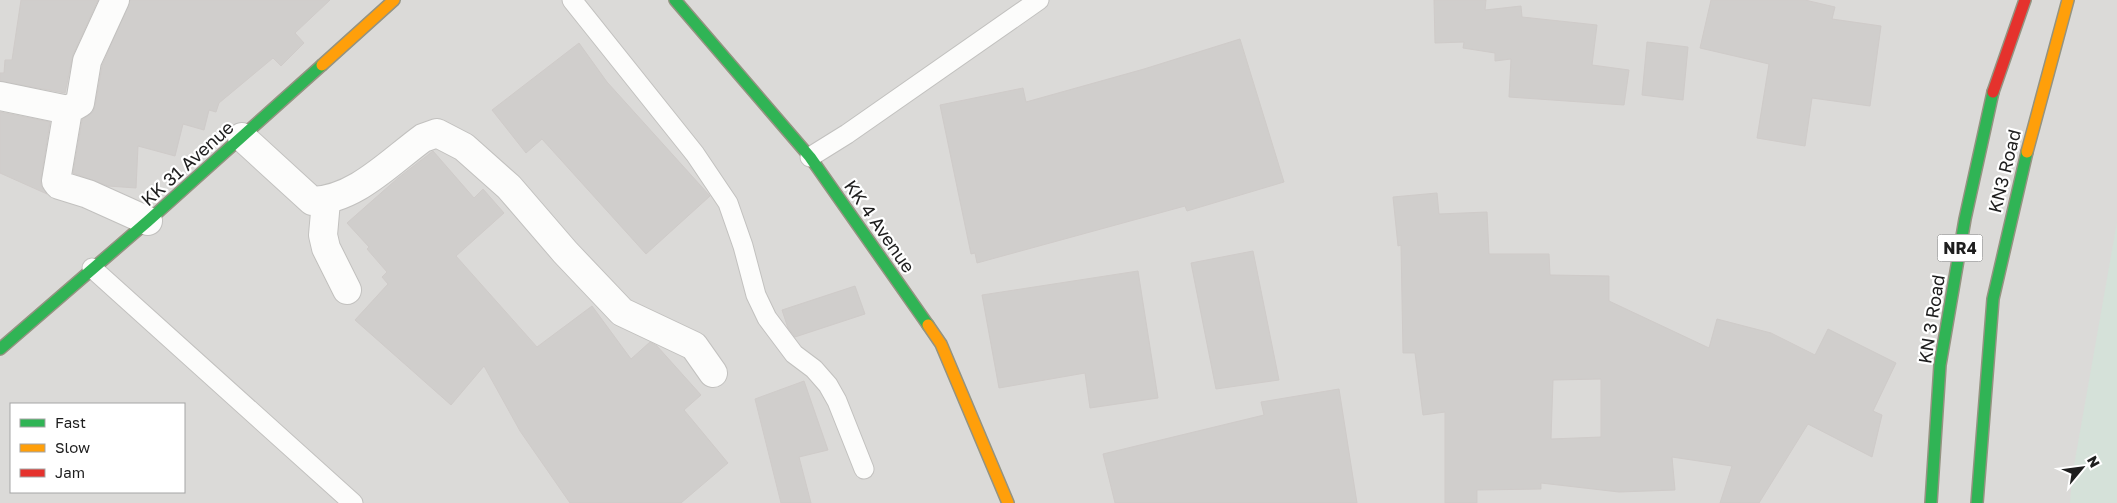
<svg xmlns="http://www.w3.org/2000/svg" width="2117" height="503" font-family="'Golos Text',sans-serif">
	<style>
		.residential { fill: #dbdad8; fill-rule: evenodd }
		.wetland { fill: #d5e1d9 }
		.building { fill: #d0cecc; stroke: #cfcbc9; fill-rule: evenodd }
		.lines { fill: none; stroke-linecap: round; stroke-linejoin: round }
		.lane-casing { stroke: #c2c1bf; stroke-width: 21 }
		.street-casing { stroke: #c2c1bf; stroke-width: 30 }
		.fast-casing { stroke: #949381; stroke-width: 14 }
		.slow-casing { stroke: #949381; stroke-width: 14 }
		.jam-casing { stroke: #949381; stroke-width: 14 }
		.lane { stroke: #fcfcfb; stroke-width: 19 }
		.street { stroke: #fcfcfb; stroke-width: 28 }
		.fast { stroke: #30b455; stroke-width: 11 }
		.slow { stroke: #ff9f0a; stroke-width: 11 }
		.jam { stroke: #e5322d; stroke-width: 11 }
		.labels { text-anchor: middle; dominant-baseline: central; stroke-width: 4.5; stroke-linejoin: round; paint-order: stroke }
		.shield { fill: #fff; stroke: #626262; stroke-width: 1 }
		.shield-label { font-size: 16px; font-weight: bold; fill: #1e1e1e }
		.street-label { font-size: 18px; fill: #1e1e1e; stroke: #fff }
	</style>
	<rect width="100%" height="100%" fill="#eceae7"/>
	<path class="residential" d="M 0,0 L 2117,0 L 2117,503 L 0,503 ZM 11,404 L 184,404 L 184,492 L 11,492 Z"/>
	<path class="wetland" d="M 2117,222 L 2117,503 L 2070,503 L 2072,477 Z"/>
	<g class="building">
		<path d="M 21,0 L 98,0 L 73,55 L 65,93 L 0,81 L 0,73 L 4,73 L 5,60 L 12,60 Z"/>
		<path d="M 130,0 L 330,0 L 295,33 L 304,43 L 281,66 L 273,58 L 219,103 L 216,112 L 209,110 L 204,130 L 183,124 L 175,156 L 138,146 L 136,188 L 108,186 L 73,173 L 82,120 L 93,112 L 95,106 L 102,66 Z"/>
		<path d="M 1434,0 L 1486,0 L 1485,10 L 1521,6 L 1522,17 L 1597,25 L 1592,65 L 1629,70 L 1624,105 L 1509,97 L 1511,59 L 1495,61 L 1495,53 L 1463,48 L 1464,42 L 1435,43 Z"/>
		<path d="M 1711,0 L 1805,0 L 1835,7 L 1832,19 L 1881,26 L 1870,106 L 1812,98 L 1805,146 L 1757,138 L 1769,64 L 1700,48 Z"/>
		<path d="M 1240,39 L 1284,182 L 1187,211 L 1185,206 L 977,263 L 975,253 L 971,254 L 940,105 L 1023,88 L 1026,102 L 1144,69 Z"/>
		<path d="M 1647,42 L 1688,47 L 1683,100 L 1642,95 Z"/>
		<path d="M 579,43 L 607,82 L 710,196 L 646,254 L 542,139 L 526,153 L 492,110 Z"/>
		<path d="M 0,112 L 50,122 L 41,179 L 41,185 L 47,194 L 0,173 Z"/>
		<path d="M 433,151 L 474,198 L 483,189 L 504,213 L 456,256 L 537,347 L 592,306 L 631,359 L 650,342 L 657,346 L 701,395 L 684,410 L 728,463 L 681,503 L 570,503 L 520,431 L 484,366 L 451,405 L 355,320 L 388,284 L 382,277 L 387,272 L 367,249 L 369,247 L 347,223 L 398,178 Z"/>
		<path d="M 1437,193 L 1439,214 L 1487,212 L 1489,254 L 1549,254 L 1550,275 L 1609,276 L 1609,301 L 1709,348 L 1717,319 L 1771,333 L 1815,355 L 1828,329 L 1896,363 L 1873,411 L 1882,415 L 1872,457 L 1808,424 L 1759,503 L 1720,503 L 1732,466 L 1672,457 L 1675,490 L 1619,492 L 1541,483 L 1541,489 L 1477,490 L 1477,503 L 1445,503 L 1445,412 L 1423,415 L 1415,353 L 1403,353 L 1401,245 L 1398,246 L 1393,197 ZM 1601,379 L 1601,437 L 1551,439 L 1553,380 Z"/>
		<path d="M 1253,251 L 1279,380 L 1216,389 L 1191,263 Z"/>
		<path d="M 1138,271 L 1158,398 L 1090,408 L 1085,373 L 999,388 L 982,295 Z"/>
		<path d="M 855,286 L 865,314 L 795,337 L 788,328 L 782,310 Z"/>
		<path d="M 804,381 L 828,450 L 799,457 L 811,503 L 781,503 L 755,399 Z"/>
		<path d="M 1339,389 L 1357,503 L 1115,503 L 1103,454 L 1264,415 L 1261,402 Z"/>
	</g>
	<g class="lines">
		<g class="lane-casing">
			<g id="lane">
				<path d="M 572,0 L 695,154 L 728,203 L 743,246 L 756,295 L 767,318 L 794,354 L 814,369 L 828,385 L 837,401 L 864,469"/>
				<path d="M 810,157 L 847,134 L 1039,0"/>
				<path d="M 92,268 L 353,503"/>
			</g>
		</g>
		<g class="street-casing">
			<g id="street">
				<path d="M 115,0 L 87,61 L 80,103 L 68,110 L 56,181 L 59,185 L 88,194 L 148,221"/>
				<path d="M 0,96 L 68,110"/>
				<path d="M 242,137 L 312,201 C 355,200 390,162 423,138 L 437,133 L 464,147 L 509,187 L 565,252 L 622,312 L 694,346 L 713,373"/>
				<path d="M 326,201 L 323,235 L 326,248 L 347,290"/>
			</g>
		</g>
		<g class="fast-casing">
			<g id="fast">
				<path d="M 675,0 L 810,157 L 928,325"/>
				<path d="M 0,349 L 148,221 L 322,65"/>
				<path d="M 1931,503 L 1940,365 L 1965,219 L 1993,92"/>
				<path d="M 1977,503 L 1993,299 L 2027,152"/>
			</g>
		</g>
		<g class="slow-casing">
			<g id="slow">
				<path d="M 322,65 L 394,0"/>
				<path d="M 2027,152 L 2068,0"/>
				<path d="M 928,325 L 941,344 L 1008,503"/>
			</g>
		</g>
		<g class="jam-casing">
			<path id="jam" d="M 1993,92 L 2025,0"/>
		</g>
		<use href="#lane" class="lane"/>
		<use href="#street" class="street"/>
		<use href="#fast" class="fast"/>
		<use href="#slow" class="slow"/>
		<use href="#jam" class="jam"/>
	</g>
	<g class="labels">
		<rect class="shield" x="1937.5" y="234.5" width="45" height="27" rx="4"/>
		<g class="shield-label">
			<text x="1960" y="248">NR4</text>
		</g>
		<g class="street-label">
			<text transform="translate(187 163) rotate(-42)">KK 31 Avenue</text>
			<text transform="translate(2004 171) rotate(-76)">KN3 Road</text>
			<text transform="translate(880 226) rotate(55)">KK 4 Avenue</text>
			<text transform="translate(1931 319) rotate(-81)">KN 3 Road</text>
		</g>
	</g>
	<rect x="10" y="403" width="175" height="90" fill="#ffffff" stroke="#a5a5a5"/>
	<rect x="20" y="419" width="25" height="8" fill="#30b455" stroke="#a5a5a5"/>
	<text x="55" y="428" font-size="15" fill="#1e1e1e">Fast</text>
	<rect x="20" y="444" width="25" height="8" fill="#ff9f0a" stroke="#a5a5a5"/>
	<text x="55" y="453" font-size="15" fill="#1e1e1e">Slow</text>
	<rect x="20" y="469" width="25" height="8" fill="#e5322d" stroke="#a5a5a5"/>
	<text x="55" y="478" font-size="15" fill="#1e1e1e">Jam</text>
	<g transform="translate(2082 468) rotate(61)" stroke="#ffffff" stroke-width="4" paint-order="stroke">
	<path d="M0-4L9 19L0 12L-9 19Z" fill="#1e1e1e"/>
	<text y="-8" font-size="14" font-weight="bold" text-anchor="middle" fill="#1e1e1e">N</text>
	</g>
</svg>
